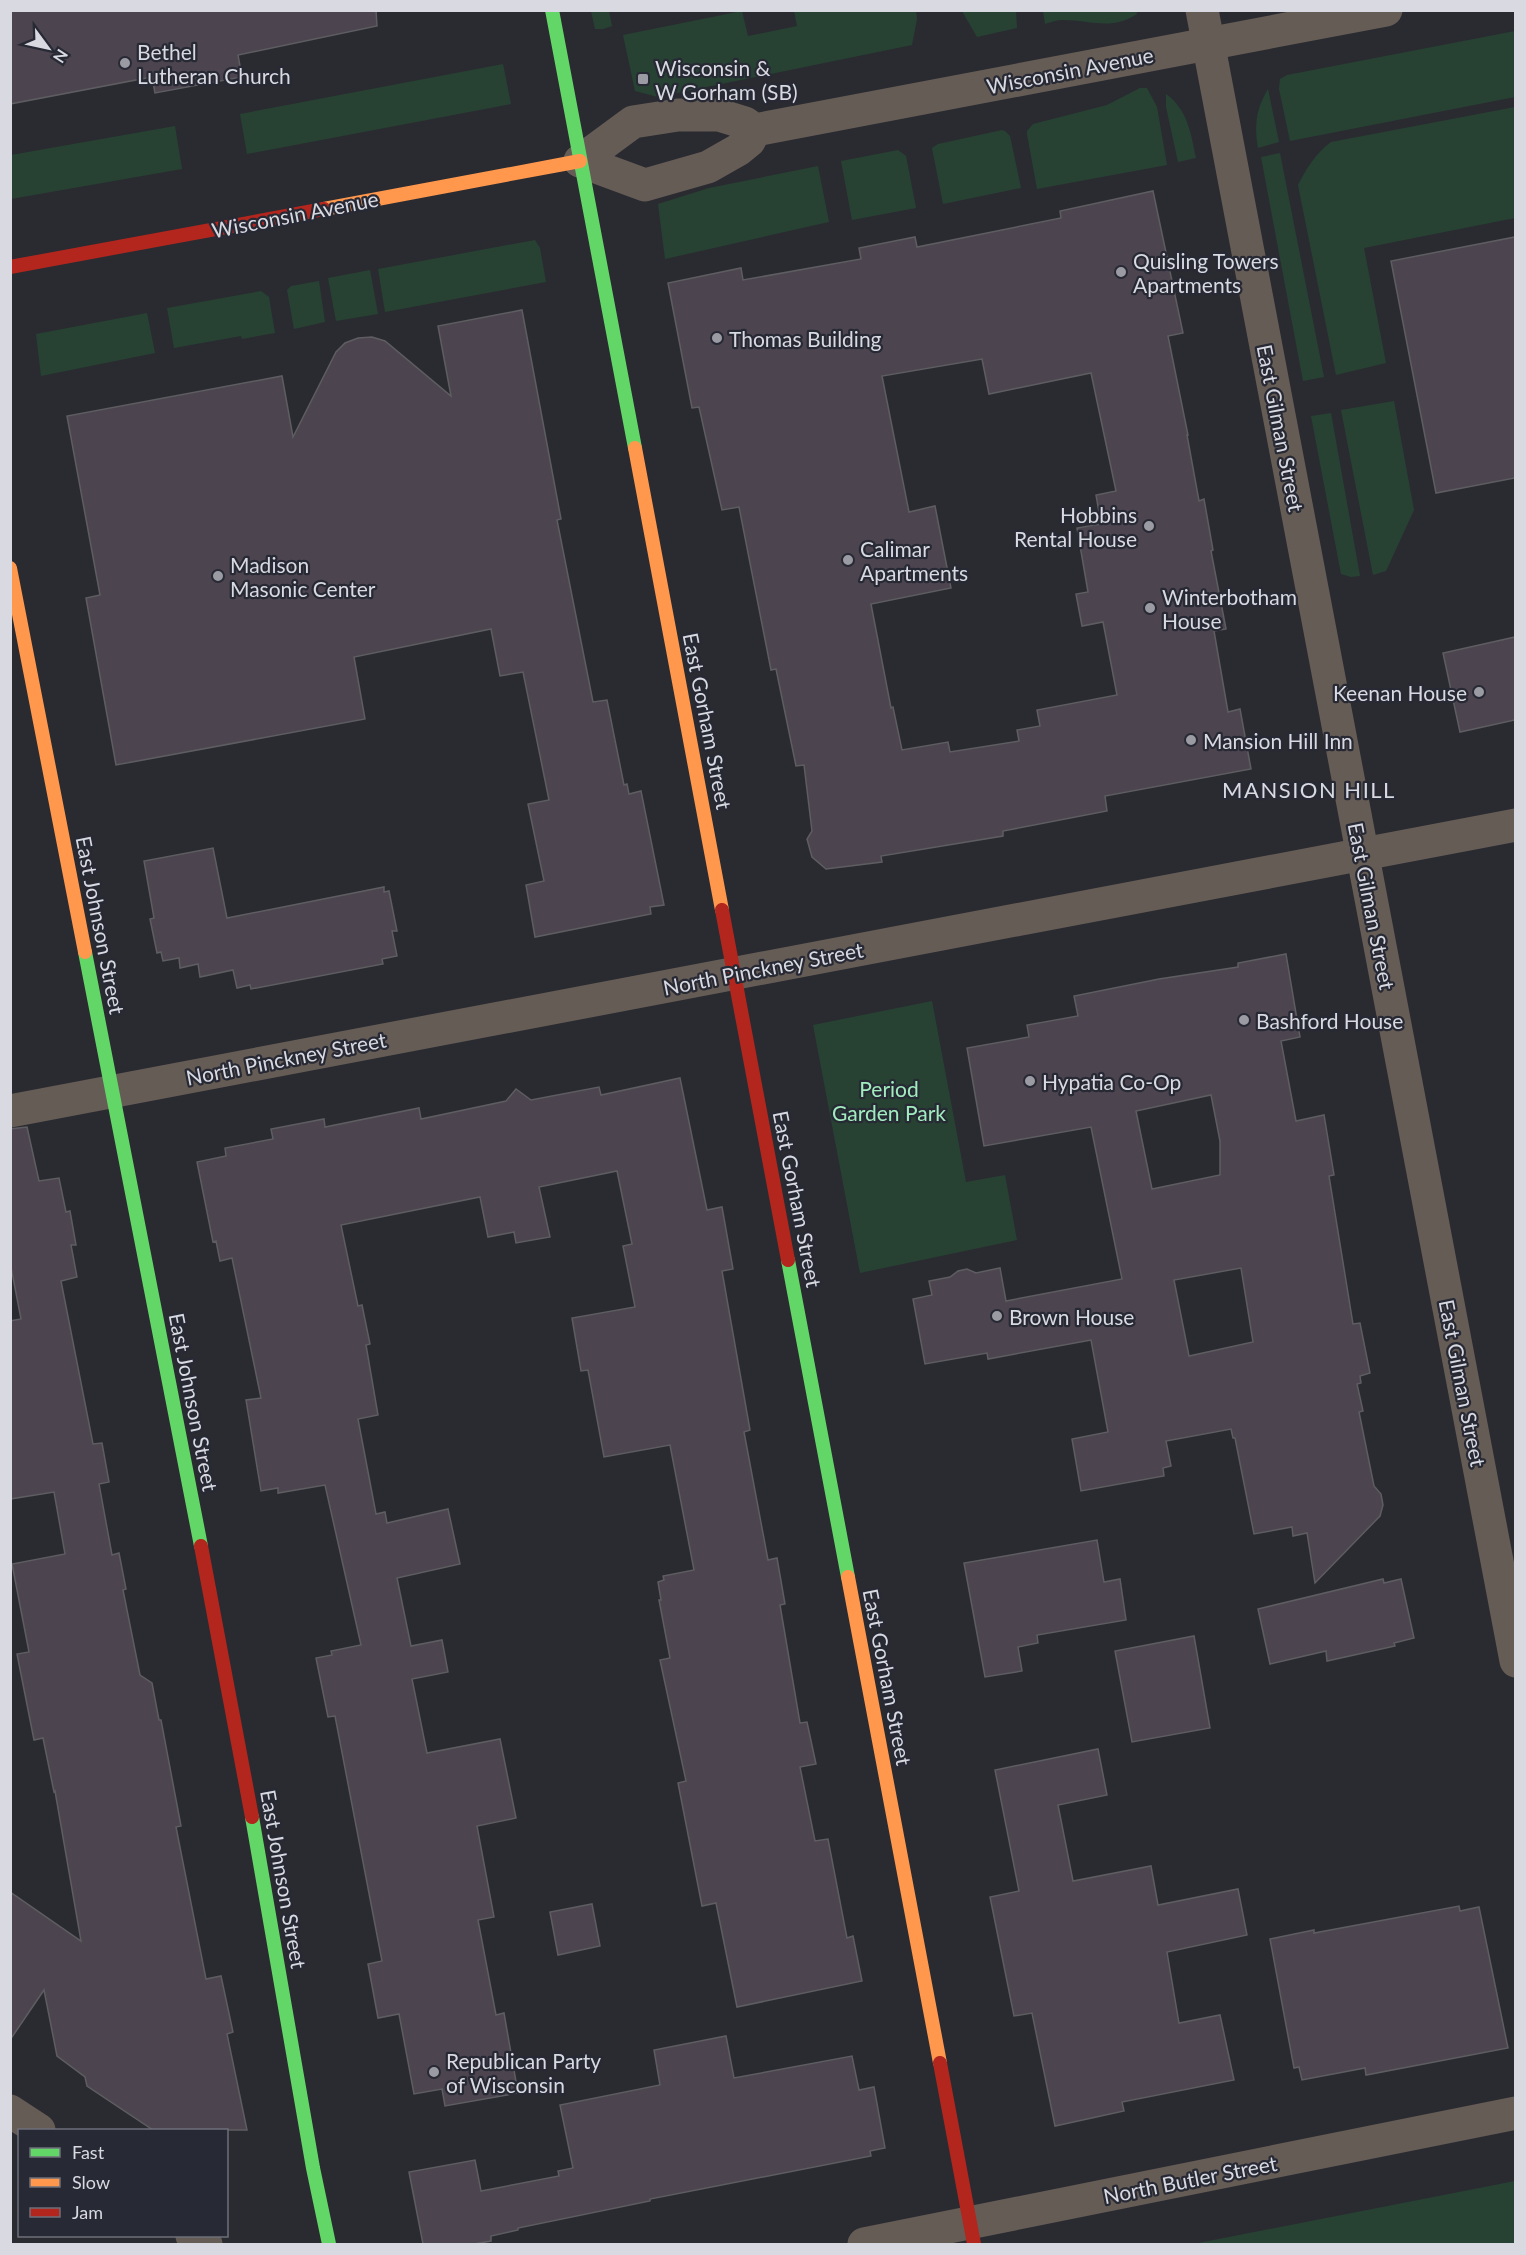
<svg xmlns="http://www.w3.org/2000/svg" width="1526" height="2255" font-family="Lato,sans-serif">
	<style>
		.green { fill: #274233 }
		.building { fill: #4c454f; stroke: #5e5d61; stroke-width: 1.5; fill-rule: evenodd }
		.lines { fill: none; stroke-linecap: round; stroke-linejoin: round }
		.street { stroke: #665c56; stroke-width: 33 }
		.fast { stroke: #63d668; stroke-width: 14 }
		.slow { stroke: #ff974d; stroke-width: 14 }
		.jam { stroke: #b3261e; stroke-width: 14 }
		.poi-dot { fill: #9b9ca3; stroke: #272934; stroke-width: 2 }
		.labels { text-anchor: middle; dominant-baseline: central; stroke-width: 4.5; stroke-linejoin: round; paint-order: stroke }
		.poi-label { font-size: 21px; fill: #d8d9e1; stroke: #272934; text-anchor: start }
		.street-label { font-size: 21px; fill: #d8d9e1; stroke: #272934 }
		.park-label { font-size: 21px; fill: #a1ecbe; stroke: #272934 }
		.neighbourhood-label { font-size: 22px; letter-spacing: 1.5px; fill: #d8d9e1; stroke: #272934 }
	</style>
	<rect width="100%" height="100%" fill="#2a2b31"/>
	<g class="green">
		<path d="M 1136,10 L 1137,14 C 1112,31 1090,20 1063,20 C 1057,20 1051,22 1045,24 L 1043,11 Z"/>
		<path d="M 591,11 L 609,11 L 612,26 L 603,29 L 595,29 Z"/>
		<path d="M 742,11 L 748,36 L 797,26 L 794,11 L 916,11 L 917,19 L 912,45 L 658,97 L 635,91 L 623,35 Z"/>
		<path d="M 962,11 L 1016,11 L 1017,28 L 977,37 Z"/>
		<path d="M 1515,31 L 1515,97 L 1290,141 L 1279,89 L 1280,79 L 1287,75 Z"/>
		<path d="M 503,64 L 511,104 L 247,154 L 240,114 Z"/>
		<path d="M 1140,88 L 1147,88 L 1157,107 L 1167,165 L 1037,189 L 1027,134 L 1027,131 L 1033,124 L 1107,105 Z"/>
		<path d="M 1268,89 L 1279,142 L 1258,148 C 1254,125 1256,109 1268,89 Z"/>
		<path d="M 1166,94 C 1188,110 1191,134 1196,158 L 1178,162 L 1166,107 Z"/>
		<path d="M 1515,107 L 1515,218 L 1364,248 L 1386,363 L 1336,375 L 1298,185 C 1307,168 1315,154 1331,142 Z"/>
		<path d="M 175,126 L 182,169 L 11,199 L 11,155 Z"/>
		<path d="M 1002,130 L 1005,131 L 1010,136 L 1021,188 L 943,204 L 932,148 L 938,144 Z"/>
		<path d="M 898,150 L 906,156 L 916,208 L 852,220 L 841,161 Z"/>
		<path d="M 1280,153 L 1324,377 L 1303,381 L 1261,157 Z"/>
		<path d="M 818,166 L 829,222 L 665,259 L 658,204 L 709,188 Z"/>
		<path d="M 535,240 L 540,248 L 546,282 L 385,312 L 378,269 Z"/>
		<path d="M 370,270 L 378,314 L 336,321 L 328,278 Z"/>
		<path d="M 319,281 L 325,322 L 294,329 L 287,290 L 291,286 Z"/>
		<path d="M 261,291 L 269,297 L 275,333 L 242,339 L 241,336 L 174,348 L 167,308 Z"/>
		<path d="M 147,313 L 155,353 L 41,376 L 36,334 Z"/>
		<path d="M 1394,401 L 1414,510 L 1386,571 L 1373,575 L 1341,410 Z"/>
		<path d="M 1331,413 L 1360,576 L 1351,577 L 1341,574 L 1311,416 Z"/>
		<path d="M 932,1001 L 966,1182 L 1005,1175 L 1017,1240 L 860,1273 L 813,1025 Z"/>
		<path d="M 1515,2181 L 1515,2244 L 1193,2244 Z"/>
	</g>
	<g class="building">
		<path d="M 10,10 L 376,10 L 377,26 L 238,55 L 242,77 L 155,93 L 152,77 L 10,104 Z"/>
		<path d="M 1153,191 L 1183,333 L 1168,336 L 1188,435 L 1187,435 L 1199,501 L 1204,499 L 1213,550 L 1211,551 L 1226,629 L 1214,631 L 1228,712 L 1240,709 L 1251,769 L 1105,796 L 1107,811 L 1003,831 L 1003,836 L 881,856 L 882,862 L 826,869 L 812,857 L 807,839 L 812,831 L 804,765 L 796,766 L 776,669 L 771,670 L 739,507 L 722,510 L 699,407 L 692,408 L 668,283 L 741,268 L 743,280 L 861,259 L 859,248 L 915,237 L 917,247 L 1061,218 L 1060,211 ZM 982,359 L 989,394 L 1091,373 L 1116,491 L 1096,495 L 1101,524 L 1077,528 L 1088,592 L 1076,594 L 1082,626 L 1103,622 L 1117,695 L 1037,710 L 1040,726 L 1017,730 L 1019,741 L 950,752 L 948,742 L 902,750 L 893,707 L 891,708 L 871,604 L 951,588 L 935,506 L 909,512 L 882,376 Z"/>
		<path d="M 1515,237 L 1515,478 L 1436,493 L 1391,261 Z"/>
		<path d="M 522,310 L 561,519 L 557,520 L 593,702 L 607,700 L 624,785 L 627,784 L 629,794 L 641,791 L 664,905 L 650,907 L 651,914 L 535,937 L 526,885 L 544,881 L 528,804 L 549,800 L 523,672 L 500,676 L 491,629 L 354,657 L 365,719 L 116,765 L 86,598 L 100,595 L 67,416 L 282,376 L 293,437 L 336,352 L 345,343 L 358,338 L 372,337 L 385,341 L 451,396 L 438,326 Z"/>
		<path d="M 1515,637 L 1515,720 L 1460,732 L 1443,653 Z"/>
		<path d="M 213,848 L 227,918 L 384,887 L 384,892 L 389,891 L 397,931 L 392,931 L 397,956 L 382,959 L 383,964 L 251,989 L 250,985 L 237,988 L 233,970 L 200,977 L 198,964 L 180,968 L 179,958 L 163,961 L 161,952 L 157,953 L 150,919 L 154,918 L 144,861 Z"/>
		<path d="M 1286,954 L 1300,1037 L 1281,1041 L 1296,1121 L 1324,1115 L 1334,1175 L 1329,1176 L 1353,1324 L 1360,1323 L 1370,1373 L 1360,1376 L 1361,1383 L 1357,1384 L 1363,1411 L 1359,1412 L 1374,1486 L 1381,1494 L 1383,1505 L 1380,1516 L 1315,1583 L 1307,1533 L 1293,1536 L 1292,1527 L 1254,1534 L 1235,1438 L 1233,1438 L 1231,1429 L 1166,1441 L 1171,1466 L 1163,1468 L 1164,1476 L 1081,1491 L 1072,1439 L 1108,1432 L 1091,1340 L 988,1359 L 987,1353 L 925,1364 L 913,1299 L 932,1295 L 929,1281 L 950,1277 L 958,1271 L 967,1269 L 976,1273 L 1000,1268 L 1006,1301 L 1122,1279 L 1091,1127 L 984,1146 L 967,1048 L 1029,1037 L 1027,1025 L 1078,1016 L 1074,996 L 1159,979 L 1238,967 L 1238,963 ZM 1211,1095 L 1220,1141 L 1220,1175 L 1152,1189 L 1136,1111 ZM 1241,1268 L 1253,1342 L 1189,1356 L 1174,1280 Z"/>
		<path d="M 680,1078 L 707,1210 L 722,1207 L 733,1269 L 722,1271 L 750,1430 L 744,1432 L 768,1560 L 777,1558 L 785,1604 L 780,1605 L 800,1723 L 807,1722 L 816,1764 L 800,1767 L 815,1841 L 828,1839 L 847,1938 L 853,1936 L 862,1981 L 737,2007 L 716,1903 L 702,1906 L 678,1783 L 686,1781 L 660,1660 L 670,1658 L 659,1600 L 661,1600 L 658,1582 L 664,1580 L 663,1576 L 694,1570 L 670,1445 L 604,1457 L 588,1370 L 581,1371 L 572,1318 L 635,1307 L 623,1246 L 632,1244 L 617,1171 L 539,1187 L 550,1237 L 516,1243 L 514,1232 L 488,1237 L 480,1197 L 341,1225 L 358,1306 L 362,1305 L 370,1344 L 366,1345 L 378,1415 L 358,1419 L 376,1514 L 385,1512 L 387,1523 L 448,1509 L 460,1564 L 397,1578 L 411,1646 L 442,1640 L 448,1672 L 412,1679 L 427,1753 L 500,1739 L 516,1818 L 477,1826 L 494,1917 L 478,1920 L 496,2015 L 504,2013 L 518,2093 L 445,2106 L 442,2089 L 414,2094 L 399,2014 L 378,2018 L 368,1964 L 382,1961 L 335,1716 L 328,1717 L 316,1658 L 332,1655 L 331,1651 L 361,1645 L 325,1485 L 278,1493 L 278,1488 L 261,1491 L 246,1400 L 261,1398 L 232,1258 L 220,1261 L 216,1241 L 213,1242 L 197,1162 L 226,1156 L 225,1148 L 273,1139 L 271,1129 L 324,1119 L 325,1127 L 419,1108 L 421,1119 L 506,1101 L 516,1089 L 531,1100 L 599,1087 L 601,1095 Z"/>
		<path d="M 27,1127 L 39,1181 L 59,1178 L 66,1212 L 70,1211 L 76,1245 L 71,1245 L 77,1277 L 61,1281 L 93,1444 L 102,1443 L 109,1482 L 99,1484 L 112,1555 L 119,1553 L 126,1589 L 123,1590 L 140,1675 L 152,1683 L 159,1720 L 161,1720 L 181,1826 L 176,1827 L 206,1979 L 221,1976 L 233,2032 L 227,2034 L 247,2130 L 153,2130 L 87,2086 L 85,2077 L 57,2056 L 44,1990 L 10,2040 L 10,1892 L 81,1941 L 55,1791 L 54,1792 L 43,1738 L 34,1740 L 17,1654 L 29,1652 L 12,1564 L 65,1554 L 54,1492 L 10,1499 L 10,1321 L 21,1319 L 10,1262 L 10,1129 Z"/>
		<path d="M 1097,1540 L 1104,1582 L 1120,1579 L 1126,1620 L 1037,1635 L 1038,1643 L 1018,1647 L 1022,1671 L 985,1677 L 964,1563 Z"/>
		<path d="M 1383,1579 L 1384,1583 L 1401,1579 L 1414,1638 L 1394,1643 L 1395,1646 L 1327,1661 L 1326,1651 L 1270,1664 L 1258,1609 Z"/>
		<path d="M 1194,1636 L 1210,1728 L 1132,1742 L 1115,1651 Z"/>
		<path d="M 1098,1749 L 1107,1795 L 1058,1805 L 1073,1881 L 1151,1866 L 1158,1905 L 1238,1889 L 1247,1935 L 1167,1952 L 1179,2023 L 1220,2015 L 1234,2080 L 1122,2102 L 1124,2111 L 1055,2126 L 1032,2013 L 1014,2016 L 990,1897 L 1019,1891 L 995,1770 Z"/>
		<path d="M 592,1904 L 600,1946 L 558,1955 L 550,1912 Z"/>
		<path d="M 1459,1906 L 1460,1911 L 1479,1907 L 1508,2048 L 1366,2075 L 1365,2068 L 1302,2080 L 1299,2067 L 1294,2068 L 1270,1939 L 1314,1930 L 1314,1933 Z"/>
		<path d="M 726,2036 L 734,2078 L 852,2056 L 859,2090 L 874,2087 L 885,2148 L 870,2151 L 871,2156 L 650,2199 L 650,2201 L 518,2228 L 518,2230 L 491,2236 L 491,2241 L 474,2244 L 423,2244 L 409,2172 L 475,2160 L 481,2191 L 559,2176 L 558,2171 L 573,2168 L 560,2105 L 660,2085 L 654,2050 Z"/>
	</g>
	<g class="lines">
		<g class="street">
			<path d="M 1202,10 L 1516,1661"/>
			<path d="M 580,161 L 633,122 L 678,115 L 719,115 L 745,123 L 755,130 L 1386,10"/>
			<path d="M 580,161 L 645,185 L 708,167 L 738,150 L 749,141 L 755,130"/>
			<path d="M 10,1111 L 1516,825"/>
			<path d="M 10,2111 L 39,2130"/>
			<path d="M 192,2236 L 206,2244"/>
			<path d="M 864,2244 L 1516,2113"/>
		</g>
		<g class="fast">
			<path d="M 552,10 L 635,448"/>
			<path d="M 85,952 L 201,1546"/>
			<path d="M 788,1260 L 848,1577"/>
			<path d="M 252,1817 L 313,2168 L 329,2244"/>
		</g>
		<g class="slow">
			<path d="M 324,209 L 580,161"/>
			<path d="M 635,448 L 722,910"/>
			<path d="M 10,568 L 85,952"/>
			<path d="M 848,1577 L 940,2063"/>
		</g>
		<g class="jam">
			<path d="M 10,267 L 324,209"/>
			<path d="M 722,910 L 788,1260"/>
			<path d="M 201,1546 L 252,1817"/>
			<path d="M 940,2063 L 974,2244"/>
		</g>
	</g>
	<g class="poi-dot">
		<circle cx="125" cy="63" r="6"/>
		<rect x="637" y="73" width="12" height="12" rx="3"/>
		<circle cx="1121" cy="272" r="6"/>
		<circle cx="717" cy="338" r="6"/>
		<circle cx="1149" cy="526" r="6"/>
		<circle cx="848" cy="560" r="6"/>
		<circle cx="218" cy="576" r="6"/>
		<circle cx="1150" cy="608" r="6"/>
		<circle cx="1479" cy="692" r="6"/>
		<circle cx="1191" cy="740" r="6"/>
		<circle cx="1244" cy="1020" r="6"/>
		<circle cx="1030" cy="1081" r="6"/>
		<circle cx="997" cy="1316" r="6"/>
		<circle cx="434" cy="2072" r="6"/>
	</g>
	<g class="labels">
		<g class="poi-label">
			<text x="137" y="51">Bethel<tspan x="137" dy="24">Lutheran Church</tspan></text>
			<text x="655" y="67">Wisconsin &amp;<tspan x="655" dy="24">W Gorham (SB)</tspan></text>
			<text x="1133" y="260">Quisling Towers<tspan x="1133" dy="24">Apartments</tspan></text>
			<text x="729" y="338">Thomas Building</text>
			<text x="1137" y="514" text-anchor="end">Hobbins<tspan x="1137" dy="24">Rental House</tspan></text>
			<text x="860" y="548">Calimar<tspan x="860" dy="24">Apartments</tspan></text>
			<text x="230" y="564">Madison<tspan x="230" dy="24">Masonic Center</tspan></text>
			<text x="1162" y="596">Winterbotham<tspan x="1162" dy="24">House</tspan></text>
			<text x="1467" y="692" text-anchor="end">Keenan House</text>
			<text x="1203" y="740">Mansion Hill Inn</text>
			<text x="1256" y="1020">Bashford House</text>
			<text x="1042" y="1081">Hypatia Co-Op</text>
			<text x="1009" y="1316">Brown House</text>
			<text x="446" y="2060">Republican Party<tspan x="446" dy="24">of Wisconsin</tspan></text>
		</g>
		<g class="street-label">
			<text transform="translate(1070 70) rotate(-11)">Wisconsin Avenue</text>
			<text transform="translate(295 214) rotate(-11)">Wisconsin Avenue</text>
			<text transform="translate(1281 428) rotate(79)">East Gilman Street</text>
			<text transform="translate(708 721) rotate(79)">East Gorham Street</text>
			<text transform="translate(1372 906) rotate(79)">East Gilman Street</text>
			<text transform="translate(101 925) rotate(79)">East Johnson Street</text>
			<text transform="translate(763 968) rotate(-11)">North Pinckney Street</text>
			<text transform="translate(286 1058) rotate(-11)">North Pinckney Street</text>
			<text transform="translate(798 1199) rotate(79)">East Gorham Street</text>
			<text transform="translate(1463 1383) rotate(79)">East Gilman Street</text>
			<text transform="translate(194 1402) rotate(79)">East Johnson Street</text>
			<text transform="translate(888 1677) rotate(79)">East Gorham Street</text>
			<text transform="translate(284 1879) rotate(80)">East Johnson Street</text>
			<text transform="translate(1190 2179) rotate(-11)">North Butler Street</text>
		</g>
		<g class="park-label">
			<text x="889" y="1088">Period<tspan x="889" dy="24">Garden Park</tspan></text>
		</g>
		<g class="neighbourhood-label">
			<text x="1309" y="789">MANSION HILL</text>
		</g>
	</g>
	<rect width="1526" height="2255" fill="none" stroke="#d8d9e1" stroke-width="24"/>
	<rect x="18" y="2129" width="210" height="108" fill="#272934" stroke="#6e6f79" stroke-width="1.5"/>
	<rect x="30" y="2148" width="30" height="9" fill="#63d668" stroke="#6e6f79" stroke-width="1.5"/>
	<text x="72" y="2159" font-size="18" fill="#d8d9e1">Fast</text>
	<rect x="30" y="2178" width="30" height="9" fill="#ff974d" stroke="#6e6f79" stroke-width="1.5"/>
	<text x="72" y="2189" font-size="18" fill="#d8d9e1">Slow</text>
	<rect x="30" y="2208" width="30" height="9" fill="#b3261e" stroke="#6e6f79" stroke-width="1.5"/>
	<text x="72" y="2219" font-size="18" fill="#d8d9e1">Jam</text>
	<g transform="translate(48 48) rotate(123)" stroke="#272934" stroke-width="4.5" paint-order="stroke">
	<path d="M0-4.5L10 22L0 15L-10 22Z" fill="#d8d9e1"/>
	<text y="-9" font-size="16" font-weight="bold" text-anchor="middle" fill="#d8d9e1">N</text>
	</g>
</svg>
